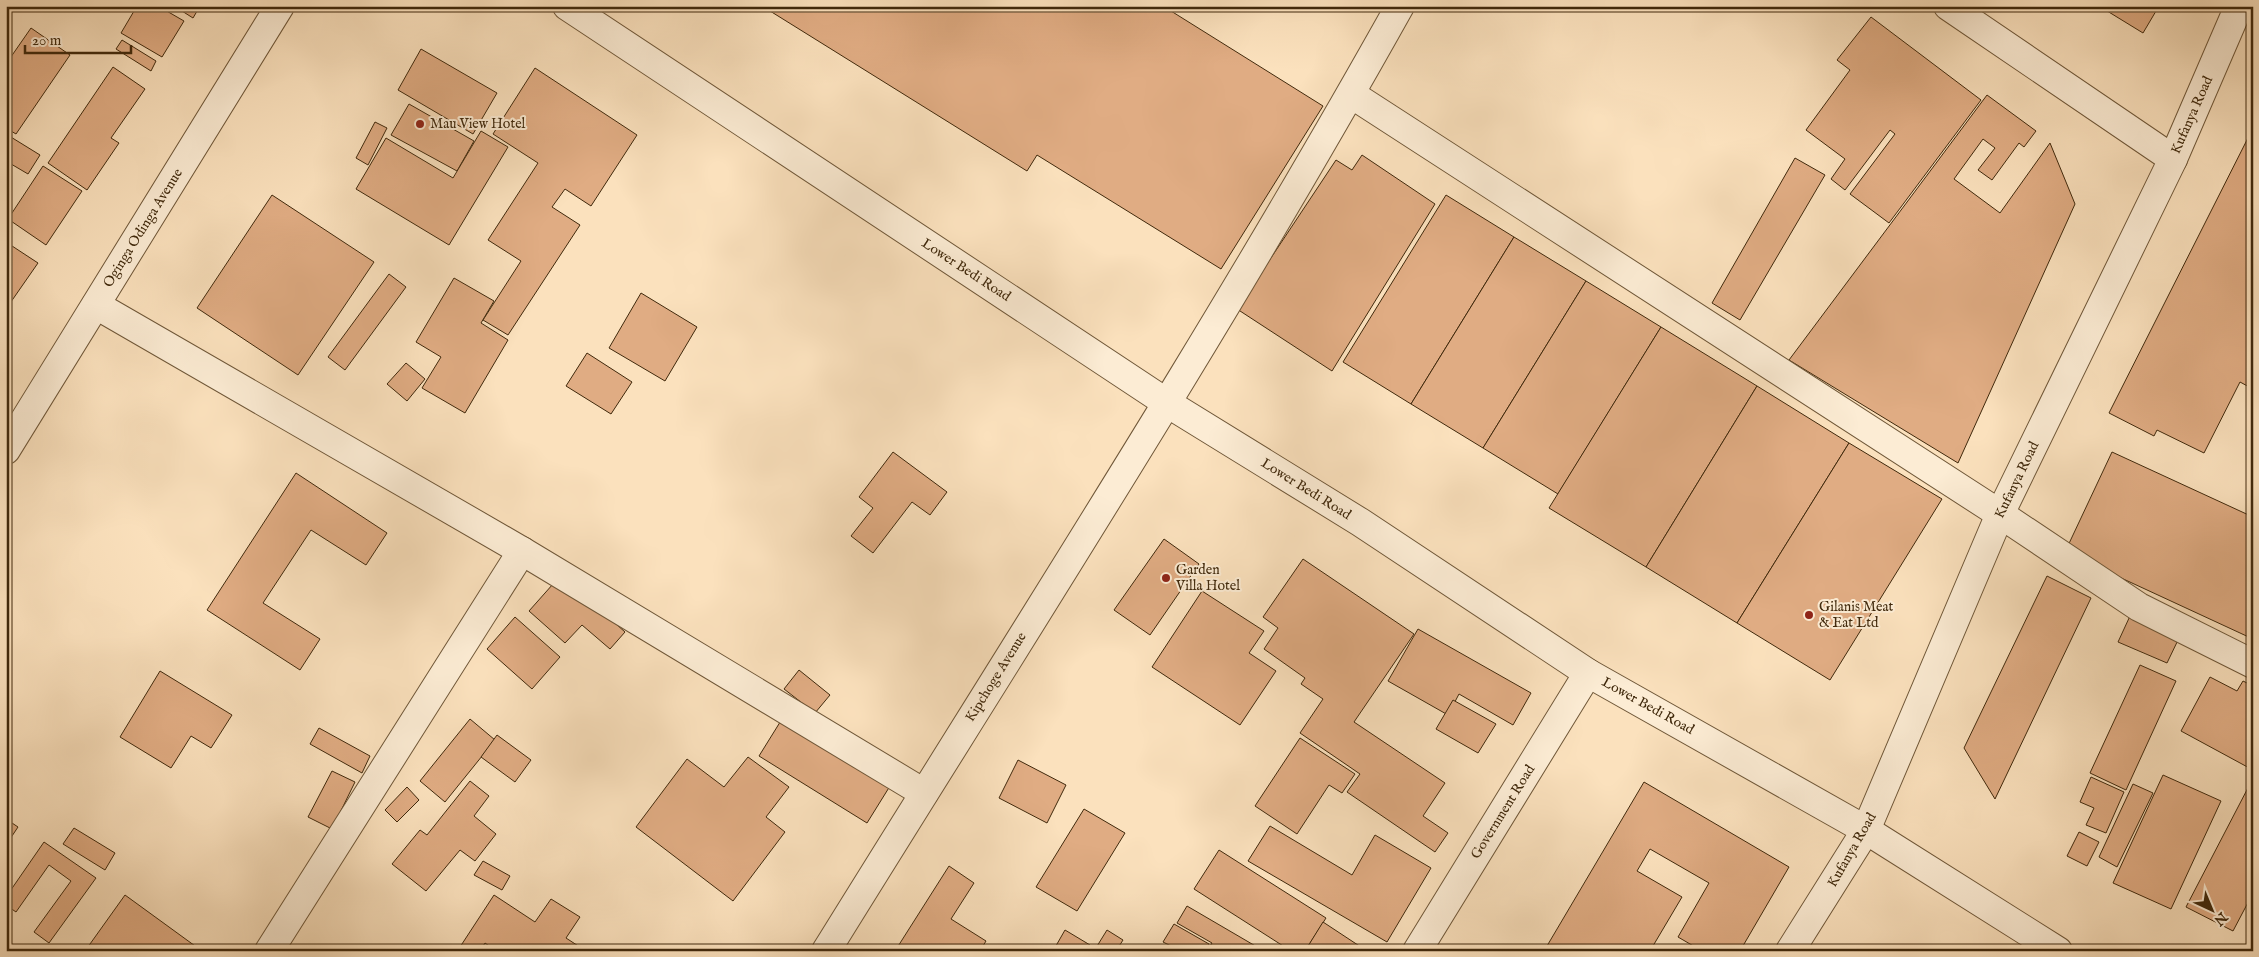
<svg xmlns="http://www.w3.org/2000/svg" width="2259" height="957" font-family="'IM FELL English',serif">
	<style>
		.building { fill: #e0ac83; stroke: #40290c }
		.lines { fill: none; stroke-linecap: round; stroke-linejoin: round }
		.minor-casing { stroke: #6f5738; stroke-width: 30 }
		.minor { stroke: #fcecd4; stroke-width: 28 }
		.poi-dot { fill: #8f2418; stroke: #fcecd4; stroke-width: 2 }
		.labels { text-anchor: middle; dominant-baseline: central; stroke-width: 4; stroke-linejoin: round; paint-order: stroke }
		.street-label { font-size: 14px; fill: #40290c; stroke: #fcecd4 }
		.poi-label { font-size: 14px; fill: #40290c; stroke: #fcecd4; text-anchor: start }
	</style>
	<rect width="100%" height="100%" fill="#fbe1bd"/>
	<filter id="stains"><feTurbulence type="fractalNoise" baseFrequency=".004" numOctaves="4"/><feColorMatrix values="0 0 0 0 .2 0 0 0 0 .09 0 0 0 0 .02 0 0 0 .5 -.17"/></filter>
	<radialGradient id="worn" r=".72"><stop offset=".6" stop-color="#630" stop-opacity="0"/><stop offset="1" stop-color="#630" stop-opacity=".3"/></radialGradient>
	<g class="building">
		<path d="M 137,6 L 158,6 L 184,21 L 162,57 L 121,33 Z"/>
		<path d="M 174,6 L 200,6 L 193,18 Z"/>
		<path d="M 762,6 L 1163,6 L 1323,106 L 1221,269 L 1037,155 L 1027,171 Z"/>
		<path d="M 2099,6 L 2159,6 L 2143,33 Z"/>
		<path d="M 1871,17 L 1981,100 L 1889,223 L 1850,194 L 1895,134 L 1890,130 L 1845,190 L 1831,179 L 1845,159 L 1806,130 L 1850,70 L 1837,60 Z"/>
		<path d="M 31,28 L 70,55 L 16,134 L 6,128 L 6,64 Z"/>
		<path d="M 122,40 L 156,61 L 151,71 L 116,49 Z"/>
		<path d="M 421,49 L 497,93 L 473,134 L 398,90 Z"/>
		<path d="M 113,67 L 145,89 L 111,138 L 119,143 L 87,190 L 48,163 Z"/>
		<path d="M 535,68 L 637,135 L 591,206 L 565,189 L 552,207 L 580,225 L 508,335 L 483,320 L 521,261 L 488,240 L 538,163 L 493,134 Z"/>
		<path d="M 1987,95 L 2036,131 L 2024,147 L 2019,143 L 1992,180 L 1978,170 L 1995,148 L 1983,139 L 1954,179 L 2000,213 L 2050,143 L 2075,204 L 1958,463 L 1789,360 Z"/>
		<path d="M 409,104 L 474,141 L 457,171 L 391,135 Z"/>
		<path d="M 375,122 L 387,128 L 368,165 L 356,158 Z"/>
		<path d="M 2253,128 L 2253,389 L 2240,382 L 2204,453 L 2157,430 L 2154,436 L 2109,413 Z"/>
		<path d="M 481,131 L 508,147 L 449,245 L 356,189 L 386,138 L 453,178 Z"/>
		<path d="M 6,134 L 40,155 L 28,174 L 6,161 Z"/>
		<path d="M 1362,155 L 1435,204 L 1332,371 L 1237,309 L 1336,160 L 1352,170 Z"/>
		<path d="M 1795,158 L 1825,175 L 1740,320 L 1712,303 Z"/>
		<path d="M 43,166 L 82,191 L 46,245 L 8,219 Z"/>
		<path d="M 272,195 L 374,262 L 298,375 L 197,308 Z"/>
		<path d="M 1446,195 L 1514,237 L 1411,404 L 1343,362 Z"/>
		<path d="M 1514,237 L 1586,281 L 1483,448 L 1411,404 Z"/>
		<path d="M 6,242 L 38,263 L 6,309 Z"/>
		<path d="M 389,274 L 406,287 L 345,370 L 328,357 Z"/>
		<path d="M 454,278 L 494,301 L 481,323 L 508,340 L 465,413 L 422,388 L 441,357 L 416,342 Z"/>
		<path d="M 1586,281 L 1661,327 L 1558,494 L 1483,448 Z"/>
		<path d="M 641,293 L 697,327 L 665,381 L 609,348 Z"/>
		<path d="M 1661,327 L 1757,386 L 1646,567 L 1549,508 Z"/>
		<path d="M 587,353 L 632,382 L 611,414 L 566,386 Z"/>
		<path d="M 406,363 L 425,379 L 407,401 L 387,384 Z"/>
		<path d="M 1757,386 L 1849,443 L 1737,623 L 1646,567 Z"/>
		<path d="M 1849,443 L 1942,499 L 1830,680 L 1737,623 Z"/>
		<path d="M 893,452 L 947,492 L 930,515 L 912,502 L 873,553 L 851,536 L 873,508 L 859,497 Z"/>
		<path d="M 2112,452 L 2253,517 L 2253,639 L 2065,552 Z"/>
		<path d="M 296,473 L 387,533 L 366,565 L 311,530 L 263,603 L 320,639 L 300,670 L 207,610 Z"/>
		<path d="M 1164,539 L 1199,564 L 1150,635 L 1114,610 Z"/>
		<path d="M 1303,559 L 1414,634 L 1354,722 L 1445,783 L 1423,816 L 1448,833 L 1435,852 L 1347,792 L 1360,774 L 1300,733 L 1323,699 L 1301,684 L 1305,678 L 1264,649 L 1278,628 L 1263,617 Z"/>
		<path d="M 561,575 L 625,632 L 610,649 L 582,625 L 565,643 L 529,611 Z"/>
		<path d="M 2047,576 L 2091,598 L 1995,799 L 1964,748 Z"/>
		<path d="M 1202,591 L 1264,631 L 1249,653 L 1276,671 L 1240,725 L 1152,667 Z"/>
		<path d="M 2130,616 L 2179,638 L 2167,663 L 2118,642 Z"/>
		<path d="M 515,617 L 560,657 L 532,689 L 487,649 Z"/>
		<path d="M 1418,629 L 1531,693 L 1513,725 L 1459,694 L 1448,715 L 1388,681 Z"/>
		<path d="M 2140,665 L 2176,681 L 2126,790 L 2090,773 Z"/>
		<path d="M 799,670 L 830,695 L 815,713 L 784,689 Z"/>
		<path d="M 160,671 L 232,715 L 211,748 L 191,736 L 171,768 L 120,737 Z"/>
		<path d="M 2210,677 L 2237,691 L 2243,681 L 2253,686 L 2253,770 L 2181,731 Z"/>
		<path d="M 1453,700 L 1496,724 L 1478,753 L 1436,729 Z"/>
		<path d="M 470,719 L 495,740 L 445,802 L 420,781 Z"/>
		<path d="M 782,719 L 890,786 L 867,823 L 759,756 Z"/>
		<path d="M 319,728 L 370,756 L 362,773 L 310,744 Z"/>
		<path d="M 497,735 L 531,760 L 515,782 L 481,757 Z"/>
		<path d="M 1300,738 L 1355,774 L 1342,793 L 1329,785 L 1297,834 L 1255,806 Z"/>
		<path d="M 748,757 L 789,787 L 766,817 L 785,832 L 733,901 L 636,827 L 687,759 L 724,787 Z"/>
		<path d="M 1018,760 L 1066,785 L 1047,823 L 999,798 Z"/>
		<path d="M 332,771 L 355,782 L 332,829 L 308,817 Z"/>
		<path d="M 2163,775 L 2221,801 L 2171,909 L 2113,883 Z"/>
		<path d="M 2091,777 L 2124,792 L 2106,833 L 2086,825 L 2094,808 L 2080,802 Z"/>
		<path d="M 470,781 L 489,796 L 474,816 L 496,834 L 475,861 L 460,850 L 426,891 L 392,864 L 420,830 L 427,835 Z"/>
		<path d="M 1644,782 L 1789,867 L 1740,951 L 1702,951 L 1678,937 L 1709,883 L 1650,849 L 1637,871 L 1682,897 L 1650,951 L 1544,951 Z"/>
		<path d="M 2133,784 L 2153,793 L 2117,867 L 2099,857 Z"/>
		<path d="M 2250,784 L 2253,786 L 2253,893 L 2233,931 L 2186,907 Z"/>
		<path d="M 407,787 L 419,800 L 397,822 L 385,810 Z"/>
		<path d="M 1084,809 L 1125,833 L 1077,911 L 1036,887 Z"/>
		<path d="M 6,819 L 18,827 L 6,845 Z"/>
		<path d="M 1270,826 L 1352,875 L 1375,835 L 1431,868 L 1387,942 L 1248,861 Z"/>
		<path d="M 74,828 L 115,853 L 105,870 L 63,844 Z"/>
		<path d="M 2079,832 L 2099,842 L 2087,866 L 2067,856 Z"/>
		<path d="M 44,842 L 96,878 L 49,943 L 34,932 L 71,881 L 49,865 L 16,912 L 6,905 L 6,897 Z"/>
		<path d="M 1219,850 L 1326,918 L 1305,951 L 1291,951 L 1194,889 Z"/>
		<path d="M 483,861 L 510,876 L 502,890 L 474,875 Z"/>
		<path d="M 949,866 L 974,883 L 951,919 L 986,941 L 980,951 L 895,951 Z"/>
		<path d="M 125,895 L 202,951 L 85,951 Z"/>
		<path d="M 494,895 L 535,922 L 551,899 L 580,917 L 566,938 L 586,951 L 496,951 L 485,943 L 480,951 L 466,951 L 460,947 Z"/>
		<path d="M 1187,906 L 1264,951 L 1207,951 L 1212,943 L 1177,923 Z"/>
		<path d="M 1323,922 L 1367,951 L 1305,951 Z"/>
		<path d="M 1174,924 L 1209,944 L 1205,951 L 1181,951 L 1163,942 Z"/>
		<path d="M 1065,930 L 1090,945 L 1087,951 L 1053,951 Z"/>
		<path d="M 1107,930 L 1123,940 L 1116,951 L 1094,951 Z"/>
	</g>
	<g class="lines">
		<g class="minor-casing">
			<g id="minor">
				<path d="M 567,6 L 1167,403 L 1360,522 L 1588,673 L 1866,830 L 2058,951"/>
				<path d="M 1948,6 L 2173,159"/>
				<path d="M 1351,94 L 2000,514 L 2139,607 L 2253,664"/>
				<path d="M 96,305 L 522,551 L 924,793"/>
				<path d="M 6,450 L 280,6"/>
				<path d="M 269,951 L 522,551"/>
				<path d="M 826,951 C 1020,638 1220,328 1400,6"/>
				<path d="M 1417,951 L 1588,673"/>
				<path d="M 1790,951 L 1866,830 L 2000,514 L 2173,159 L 2239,6"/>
			</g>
		</g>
		<use href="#minor" class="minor"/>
	</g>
	<g class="poi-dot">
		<circle cx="420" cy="124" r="5"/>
		<circle cx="1166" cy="578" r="5"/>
		<circle cx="1809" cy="615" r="5"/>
	</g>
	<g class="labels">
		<g class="street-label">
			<text transform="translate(2192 115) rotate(-66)">Kufanya Road</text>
			<text transform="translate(143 228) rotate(-58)">Oginga Odinga Avenue</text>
			<text transform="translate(966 270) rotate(33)">Lower Bedi Road</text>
			<text transform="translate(2017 480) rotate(-64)">Kufanya Road</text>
			<text transform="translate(1306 489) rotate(32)">Lower Bedi Road</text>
			<text transform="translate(996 677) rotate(-58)">Kipchoge Avenue</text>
			<text transform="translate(1648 706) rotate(29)">Lower Bedi Road</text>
			<text transform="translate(1503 812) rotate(-58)">Government Road</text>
			<text transform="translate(1852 850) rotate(-60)">Kufanya Road</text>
		</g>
		<g class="poi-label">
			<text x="430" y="124">Mau View Hotel</text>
			<text x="1176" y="570">Garden<tspan x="1176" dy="16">Villa Hotel</tspan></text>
			<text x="1819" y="607">Gilanis Meat<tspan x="1819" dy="16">&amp; Eat Ltd</tspan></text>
		</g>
	</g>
	<rect width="2259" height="957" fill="none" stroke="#fbe1bd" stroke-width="25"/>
	<rect x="8" y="8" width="2244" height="942" fill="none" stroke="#40290c" stroke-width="2.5"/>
	<rect x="12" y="12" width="2234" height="932" fill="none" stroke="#40290c"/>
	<g transform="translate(2212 910) rotate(136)" stroke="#fcecd4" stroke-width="4" paint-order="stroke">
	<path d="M0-4L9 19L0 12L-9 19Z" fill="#40290c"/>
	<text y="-8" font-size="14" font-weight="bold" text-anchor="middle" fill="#40290c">N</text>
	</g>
	<path d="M25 45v8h106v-8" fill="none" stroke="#40290c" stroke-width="2.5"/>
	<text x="32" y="45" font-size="15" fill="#40290c" stroke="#fcecd4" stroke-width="4" paint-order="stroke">20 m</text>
	<rect width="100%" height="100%" filter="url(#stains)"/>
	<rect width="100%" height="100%" fill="url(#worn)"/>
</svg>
